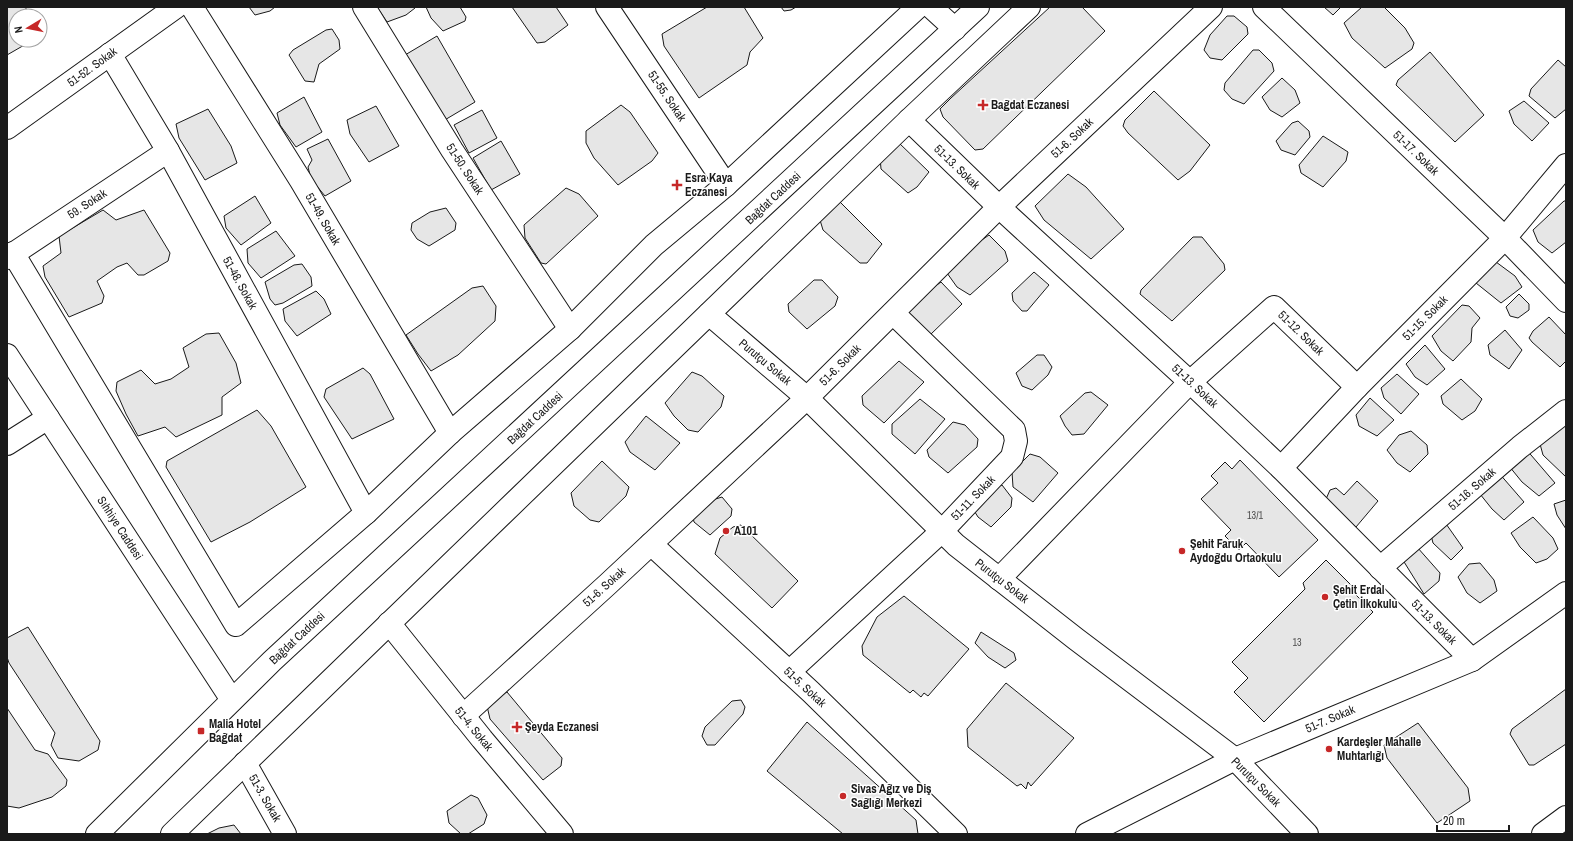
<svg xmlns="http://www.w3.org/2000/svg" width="1573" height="841" font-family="'Archivo Narrow',sans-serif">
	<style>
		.building { fill: #e6e6e6; stroke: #1a1a1a }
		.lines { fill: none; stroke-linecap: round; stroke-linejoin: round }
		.minor-casing { stroke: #1a1a1a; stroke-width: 24 }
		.tertiary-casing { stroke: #1a1a1a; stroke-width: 24 }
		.secondary-casing { stroke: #1a1a1a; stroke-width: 24 }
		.minor { stroke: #fff; stroke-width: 22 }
		.tertiary { stroke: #fff; stroke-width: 22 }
		.secondary { stroke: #fff; stroke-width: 22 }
		.poi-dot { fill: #c62828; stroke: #fff; stroke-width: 1.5 }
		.labels { text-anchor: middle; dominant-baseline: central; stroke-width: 3; stroke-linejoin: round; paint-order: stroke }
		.number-label { font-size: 10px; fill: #4d4d4d }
		.street-label { font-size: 12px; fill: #1a1a1a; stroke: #fff }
		.poi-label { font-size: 12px; font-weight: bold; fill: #1a1a1a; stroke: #fff; text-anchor: start }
	</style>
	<rect width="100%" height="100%" fill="#fff"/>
	<g class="building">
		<path d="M 7,7 L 25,7 L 31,16 L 16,16 L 16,40 L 33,40 L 7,55 Z"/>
		<path d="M 249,7 L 275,7 L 270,11 L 255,15 Z"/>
		<path d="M 377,7 L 414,7 L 415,8 L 406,15 L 387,22 Z"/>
		<path d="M 426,7 L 460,7 L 466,17 L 465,21 L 443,31 L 431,18 Z"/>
		<path d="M 512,7 L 556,7 L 568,25 L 545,42 L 537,43 Z"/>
		<path d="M 707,7 L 744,7 L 763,38 L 750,52 L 747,65 L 699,98 L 664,46 L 662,34 Z"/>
		<path d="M 781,7 L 796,7 L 791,10 L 784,11 Z"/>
		<path d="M 1050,7 L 1082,7 L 1105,31 L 983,149 L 975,150 L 943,117 L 940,109 L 951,98 Z"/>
		<path d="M 1324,7 L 1341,7 L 1333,15 Z"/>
		<path d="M 1362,7 L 1384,7 L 1405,28 L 1414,43 L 1412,49 L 1385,68 L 1352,38 L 1344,23 Z"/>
		<path d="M 1227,16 L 1234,16 L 1247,27 L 1248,34 L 1222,60 L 1210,58 L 1204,50 L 1210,35 Z"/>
		<path d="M 332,29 L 339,40 L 340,49 L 319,64 L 314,82 L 305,81 L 289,55 L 293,50 L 326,30 Z"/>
		<path d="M 437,36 L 475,102 L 443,121 L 405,55 Z"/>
		<path d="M 1253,50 L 1259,50 L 1272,63 L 1274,71 L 1244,104 L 1232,99 L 1224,90 L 1225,83 Z"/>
		<path d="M 1430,52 L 1484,115 L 1455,142 L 1396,85 L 1398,80 Z"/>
		<path d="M 1558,60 L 1566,67 L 1566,109 L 1555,118 L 1529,96 L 1531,89 Z"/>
		<path d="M 1282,78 L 1295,90 L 1300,103 L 1282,117 L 1270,110 L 1262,97 Z"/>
		<path d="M 1154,91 L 1210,145 L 1190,171 L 1178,180 L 1128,133 L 1123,126 L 1125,120 Z"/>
		<path d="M 304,97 L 322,132 L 296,147 L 280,125 L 277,113 Z"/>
		<path d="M 1524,101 L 1549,123 L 1532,141 L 1514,124 L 1509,111 Z"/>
		<path d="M 621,105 L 630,112 L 658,153 L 652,161 L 618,185 L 594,158 L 586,143 L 586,131 Z"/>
		<path d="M 376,106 L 399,146 L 369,162 L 350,134 L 347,120 Z"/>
		<path d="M 208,109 L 231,146 L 237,163 L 205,180 L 179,138 L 176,124 Z"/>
		<path d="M 482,110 L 497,138 L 469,153 L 454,125 Z"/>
		<path d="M 1298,121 L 1309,131 L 1310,137 L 1295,155 L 1281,150 L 1276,141 L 1292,123 Z"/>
		<path d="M 1323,136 L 1348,152 L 1346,161 L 1323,187 L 1301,173 L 1299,165 Z"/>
		<path d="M 328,139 L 351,181 L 325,196 L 311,179 L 308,167 L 312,160 L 307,149 Z"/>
		<path d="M 501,141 L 520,174 L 491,190 L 473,158 Z"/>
		<path d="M 898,142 L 929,172 L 917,187 L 908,193 L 881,169 L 880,157 Z"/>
		<path d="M 1068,174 L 1086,187 L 1124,229 L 1091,259 L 1044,220 L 1035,206 Z"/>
		<path d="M 566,188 L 579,194 L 598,216 L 546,264 L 541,263 L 525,238 L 524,225 Z"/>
		<path d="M 255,196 L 271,223 L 241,245 L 226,228 L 224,216 Z"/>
		<path d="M 838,200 L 882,244 L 867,263 L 860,263 L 823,230 L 820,220 Z"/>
		<path d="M 1564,201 L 1566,201 L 1566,242 L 1552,253 L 1538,242 L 1533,230 Z"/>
		<path d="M 446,208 L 456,223 L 455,230 L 429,246 L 417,239 L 411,230 L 412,223 L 430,212 Z"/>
		<path d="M 103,210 L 116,220 L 144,210 L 170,253 L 168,261 L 144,275 L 138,275 L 127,263 L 117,267 L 97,281 L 104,296 L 102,303 L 69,317 L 45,277 L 43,266 L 61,253 L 59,236 Z"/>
		<path d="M 276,231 L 295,256 L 261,278 L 248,263 L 247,249 Z"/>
		<path d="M 989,235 L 1005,251 L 1008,261 L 970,295 L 957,287 L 947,273 L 969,249 Z"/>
		<path d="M 1193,237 L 1202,237 L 1224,264 L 1225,270 L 1172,321 L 1140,294 L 1141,290 Z"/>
		<path d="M 1492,259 L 1515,276 L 1522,287 L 1501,303 L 1476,283 Z"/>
		<path d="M 302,264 L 311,277 L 312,286 L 283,303 L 275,305 L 270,299 L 265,282 L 294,265 Z"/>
		<path d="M 1034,272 L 1049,285 L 1027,311 L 1022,311 L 1013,301 L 1012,293 Z"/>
		<path d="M 814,280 L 822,280 L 838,297 L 835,306 L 807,329 L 789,312 L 788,304 Z"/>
		<path d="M 941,282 L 962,304 L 930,335 L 909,315 L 909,305 Z"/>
		<path d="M 483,286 L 496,306 L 495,321 L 458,355 L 431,371 L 418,354 L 406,335 L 472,288 Z"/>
		<path d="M 316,291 L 324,299 L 331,314 L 297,336 L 285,321 L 283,309 Z"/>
		<path d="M 1519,294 L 1529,304 L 1529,310 L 1518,318 L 1510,316 L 1506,307 Z"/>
		<path d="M 1462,305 L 1469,306 L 1480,318 L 1472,328 L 1471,342 L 1453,361 L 1441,351 L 1432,336 Z"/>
		<path d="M 1549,317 L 1566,335 L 1566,361 L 1560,367 L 1532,342 L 1529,338 L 1533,331 Z"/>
		<path d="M 1505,330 L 1522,350 L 1509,369 L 1490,355 L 1488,345 Z"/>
		<path d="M 219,333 L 236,363 L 241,383 L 222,397 L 222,415 L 176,437 L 165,427 L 138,436 L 126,414 L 116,391 L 117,382 L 141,370 L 155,384 L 171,379 L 189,367 L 183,348 L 206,334 Z"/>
		<path d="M 1425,345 L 1445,369 L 1427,385 L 1415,377 L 1406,364 Z"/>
		<path d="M 1037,355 L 1044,355 L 1052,367 L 1048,375 L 1032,390 L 1022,386 L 1016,373 Z"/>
		<path d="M 899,361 L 924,382 L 884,423 L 863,405 L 862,396 Z"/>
		<path d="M 363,368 L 370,374 L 394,419 L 352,439 L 324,397 L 326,389 Z"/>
		<path d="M 692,372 L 702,376 L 724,396 L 721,407 L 698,432 L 688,430 L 674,416 L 665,403 Z"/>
		<path d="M 1397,374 L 1419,394 L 1401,414 L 1384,398 L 1381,388 Z"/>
		<path d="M 1461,379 L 1482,399 L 1475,411 L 1462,420 L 1443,404 L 1441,396 Z"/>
		<path d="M 1091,392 L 1108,405 L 1084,434 L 1072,435 L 1065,426 L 1060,416 L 1085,393 Z"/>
		<path d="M 1370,398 L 1394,420 L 1377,436 L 1359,426 L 1356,415 Z"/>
		<path d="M 920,399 L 945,419 L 915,454 L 892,434 L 892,424 Z"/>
		<path d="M 257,410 L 271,426 L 306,487 L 250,522 L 211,542 L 166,467 L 167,461 Z"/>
		<path d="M 646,416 L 680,443 L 655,470 L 630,452 L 625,442 Z"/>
		<path d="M 953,422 L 965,425 L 978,439 L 977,447 L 948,473 L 929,457 L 927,450 Z"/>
		<path d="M 1566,422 L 1566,477 L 1543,455 L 1540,444 Z"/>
		<path d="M 1411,431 L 1427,445 L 1428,454 L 1410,472 L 1397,463 L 1387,450 L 1399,435 Z"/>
		<path d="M 1525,448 L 1555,483 L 1539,496 L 1522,482 L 1509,466 Z"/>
		<path d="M 1030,454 L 1040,457 L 1058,473 L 1033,502 L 1013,487 L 1012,472 Z"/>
		<path d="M 1240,460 L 1318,540 L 1279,577 L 1246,543 L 1239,550 L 1225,536 L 1231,530 L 1201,499 L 1218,483 L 1211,476 L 1225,462 L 1232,469 Z"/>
		<path d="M 602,461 L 629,487 L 626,496 L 599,522 L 590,520 L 574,506 L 571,493 Z"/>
		<path d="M 1498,472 L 1524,502 L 1504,520 L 1492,509 L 1480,494 Z"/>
		<path d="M 1357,481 L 1378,501 L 1356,527 L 1329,503 L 1326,499 L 1330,490 L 1336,488 L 1344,495 Z"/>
		<path d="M 1002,485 L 1012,498 L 1011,507 L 991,527 L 978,517 L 973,509 L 991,489 Z"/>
		<path d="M 722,497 L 732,509 L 731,516 L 710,535 L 694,522 L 693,517 L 709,501 Z"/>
		<path d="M 1566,500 L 1566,529 L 1557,515 L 1554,504 Z"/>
		<path d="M 1533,517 L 1553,538 L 1558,549 L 1547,559 L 1536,563 L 1520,547 L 1511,533 Z"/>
		<path d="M 1444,521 L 1463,548 L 1451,560 L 1433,543 L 1430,531 Z"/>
		<path d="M 741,525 L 798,581 L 772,608 L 715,554 L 720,538 L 733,527 Z"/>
		<path d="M 1417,547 L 1440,573 L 1439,581 L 1424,594 L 1401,557 Z"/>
		<path d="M 1326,560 L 1356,590 L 1354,593 L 1373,612 L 1264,722 L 1234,692 L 1248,678 L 1232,662 L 1305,589 L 1303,583 Z"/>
		<path d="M 1480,563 L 1494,580 L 1497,591 L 1480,603 L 1467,593 L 1458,577 L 1469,564 Z"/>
		<path d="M 904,596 L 969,649 L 928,696 L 924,693 L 921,697 L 913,690 L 910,693 L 863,655 L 862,646 L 877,617 Z"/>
		<path d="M 28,627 L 100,741 L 98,750 L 79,761 L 58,758 L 51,745 L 55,733 L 9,663 L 7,657 L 7,638 Z"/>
		<path d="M 981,632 L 1014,653 L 1016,660 L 1005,668 L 988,657 L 975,643 Z"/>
		<path d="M 1006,683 L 1074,738 L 1031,786 L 1028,782 L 1026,789 L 1021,784 L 1017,786 L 968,747 L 967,729 Z"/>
		<path d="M 1566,689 L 1566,744 L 1534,765 L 1529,765 L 1510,734 L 1512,729 Z"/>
		<path d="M 507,692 L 562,758 L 561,766 L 543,780 L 490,719 L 487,706 L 498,694 Z"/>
		<path d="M 741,700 L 745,707 L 743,714 L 715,745 L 707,745 L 702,736 L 705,727 L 732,701 Z"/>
		<path d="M 7,708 L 35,750 L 48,754 L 67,780 L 66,786 L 52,797 L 19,808 L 7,806 Z"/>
		<path d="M 807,722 L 916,820 L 918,834 L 843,834 L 767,771 Z"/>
		<path d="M 1418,723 L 1468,788 L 1470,801 L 1437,823 L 1387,758 L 1384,745 Z"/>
		<path d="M 471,795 L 478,798 L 487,815 L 484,824 L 468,834 L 461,834 L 449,823 L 447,811 Z"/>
		<path d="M 234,825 L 241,834 L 207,834 L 219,828 Z"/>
	</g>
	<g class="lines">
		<g class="minor-casing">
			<g id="minor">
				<path d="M 192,7 L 301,181 L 450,433"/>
				<path d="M 364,7 L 452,150 L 570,329"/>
				<path d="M 607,7 L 726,185"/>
				<path d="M 931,7 L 955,29"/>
				<path d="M 1264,7 L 1505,238 L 1566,301"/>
				<path d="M 110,54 L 168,151 L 366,513"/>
				<path d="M 909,120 L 999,207 L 1190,382 L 1281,468 L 1472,660"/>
				<path d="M 7,128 L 176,7"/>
				<path d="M 13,253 L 236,625 L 366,513 L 450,433 L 570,329 L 654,245 L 726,185 L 918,7"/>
				<path d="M 7,258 L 168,151"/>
				<path d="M 709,314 L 807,398 L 956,545 L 1076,639 L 1235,759 L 1307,834"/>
				<path d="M 7,444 L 48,418"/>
				<path d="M 1281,468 L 1357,387 L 1505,238 L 1566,165"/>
				<path d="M 651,544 L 811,692 L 956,834"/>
				<path d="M 1380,568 L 1520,447 L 1566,411"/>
				<path d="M 999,579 L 1190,382 L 1274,307 L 1357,387"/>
				<path d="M 389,623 L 482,739 L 562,834"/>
				<path d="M 789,672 L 942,531 L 1012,457 L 1016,441 L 1014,430 L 893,313"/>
				<path d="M 463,716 L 608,584 L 807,398 L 999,207 L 1211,7"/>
				<path d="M 245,763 L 285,834"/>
				<path d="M 1087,834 L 1235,759 L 1472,660 L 1566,593"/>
				<path d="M 1543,834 L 1566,817"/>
			</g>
		</g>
		<g class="tertiary-casing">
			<path id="tertiary" d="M 7,355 L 232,700"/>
		</g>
		<g class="secondary-casing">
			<g id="secondary">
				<path d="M 97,834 L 272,661 L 978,7"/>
				<path d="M 172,834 L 909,120 L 1029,7"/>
			</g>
		</g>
		<use href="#minor" class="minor"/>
		<use href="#tertiary" class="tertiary"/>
		<use href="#secondary" class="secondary"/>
	</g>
	<g class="poi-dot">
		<path d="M981 99h4v4h4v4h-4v4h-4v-4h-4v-4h4z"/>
		<path d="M675 179h4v4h4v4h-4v4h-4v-4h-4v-4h4z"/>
		<circle cx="726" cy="531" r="4"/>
		<circle cx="1182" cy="551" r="4"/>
		<circle cx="1325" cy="597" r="4"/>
		<path d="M515 721h4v4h4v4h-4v4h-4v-4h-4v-4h4z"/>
		<rect x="197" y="727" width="8" height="8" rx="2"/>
		<circle cx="1329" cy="749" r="4"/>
		<circle cx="843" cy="796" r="4"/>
	</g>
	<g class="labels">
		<g class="number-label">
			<text x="1255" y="515">13/1</text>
			<text x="1297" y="642">13</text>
		</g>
		<g class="street-label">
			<text transform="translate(92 67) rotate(-36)">51-52. Sokak</text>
			<text transform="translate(667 96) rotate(56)">51-55. Sokak</text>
			<text transform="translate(1072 138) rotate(-43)">51-6. Sokak</text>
			<text transform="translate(1416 153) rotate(44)">51-17. Sokak</text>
			<text transform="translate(957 167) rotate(44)">51-13. Sokak</text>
			<text transform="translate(465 169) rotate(57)">51-50. Sokak</text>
			<text transform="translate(773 198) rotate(-43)">Bağdat Caddesi</text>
			<text transform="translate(87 204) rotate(-33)">59. Sokak</text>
			<text transform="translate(323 219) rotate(60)">51-49. Sokak</text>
			<text transform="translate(240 283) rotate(61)">51-48. Sokak</text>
			<text transform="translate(1425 318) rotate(-45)">51-15. Sokak</text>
			<text transform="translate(1301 333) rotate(44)">51-12. Sokak</text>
			<text transform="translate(765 362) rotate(40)">Purutçu Sokak</text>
			<text transform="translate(840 365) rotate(-45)">51-6. Sokak</text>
			<text transform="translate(1195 386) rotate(43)">51-13. Sokak</text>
			<text transform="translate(535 418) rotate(-43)">Bağdat Caddesi</text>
			<text transform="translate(1472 489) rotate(-41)">51-16. Sokak</text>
			<text transform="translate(973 498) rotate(-46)">51-11. Sokak</text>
			<text transform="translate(120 528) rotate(57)">Sıhhiye Caddesi</text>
			<text transform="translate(1002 581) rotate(38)">Purutçu Sokak</text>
			<text transform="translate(604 587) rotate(-42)">51-6. Sokak</text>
			<text transform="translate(1434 622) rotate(45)">51-13. Sokak</text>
			<text transform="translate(297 638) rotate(-43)">Bağdat Caddesi</text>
			<text transform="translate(805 687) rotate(43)">51-5. Sokak</text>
			<text transform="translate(1330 719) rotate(-23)">51-7. Sokak</text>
			<text transform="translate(474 729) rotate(51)">51-4. Sokak</text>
			<text transform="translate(1256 782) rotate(45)">Purutçu Sokak</text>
			<text transform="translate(265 798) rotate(60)">51-3. Sokak</text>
		</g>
		<g class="poi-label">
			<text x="991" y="105">Bağdat Eczanesi</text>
			<text x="685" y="178">Esra Kaya<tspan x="685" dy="14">Eczanesi</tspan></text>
			<text x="734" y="531">A101</text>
			<text x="1190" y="544">Şehit Faruk<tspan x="1190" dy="14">Aydoğdu Ortaokulu</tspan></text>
			<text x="1333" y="590">Şehit Erdal<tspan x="1333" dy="14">Çetin İlkokulu</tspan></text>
			<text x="209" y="724">Malia Hotel<tspan x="209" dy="14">Bağdat</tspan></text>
			<text x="525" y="727">Şeyda Eczanesi</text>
			<text x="1337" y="742">Kardeşler Mahalle<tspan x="1337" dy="14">Muhtarlığı</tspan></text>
			<text x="851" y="789">Sivas Ağız ve Diş<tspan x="851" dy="14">Sağlığı Merkezi</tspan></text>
		</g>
	</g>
	<rect width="1573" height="841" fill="none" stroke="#1a1a1a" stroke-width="16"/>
	<g transform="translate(28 28) rotate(260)"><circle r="19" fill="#ffffff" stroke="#a3a3a3"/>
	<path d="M0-3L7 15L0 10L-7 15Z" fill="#c62828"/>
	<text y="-6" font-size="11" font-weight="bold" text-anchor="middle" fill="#1a1a1a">N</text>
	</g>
	<path d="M1437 825v6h72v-6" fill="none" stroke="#1a1a1a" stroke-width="2"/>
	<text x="1443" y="825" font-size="12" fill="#1a1a1a" stroke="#ffffff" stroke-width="3" paint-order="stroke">20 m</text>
</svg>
